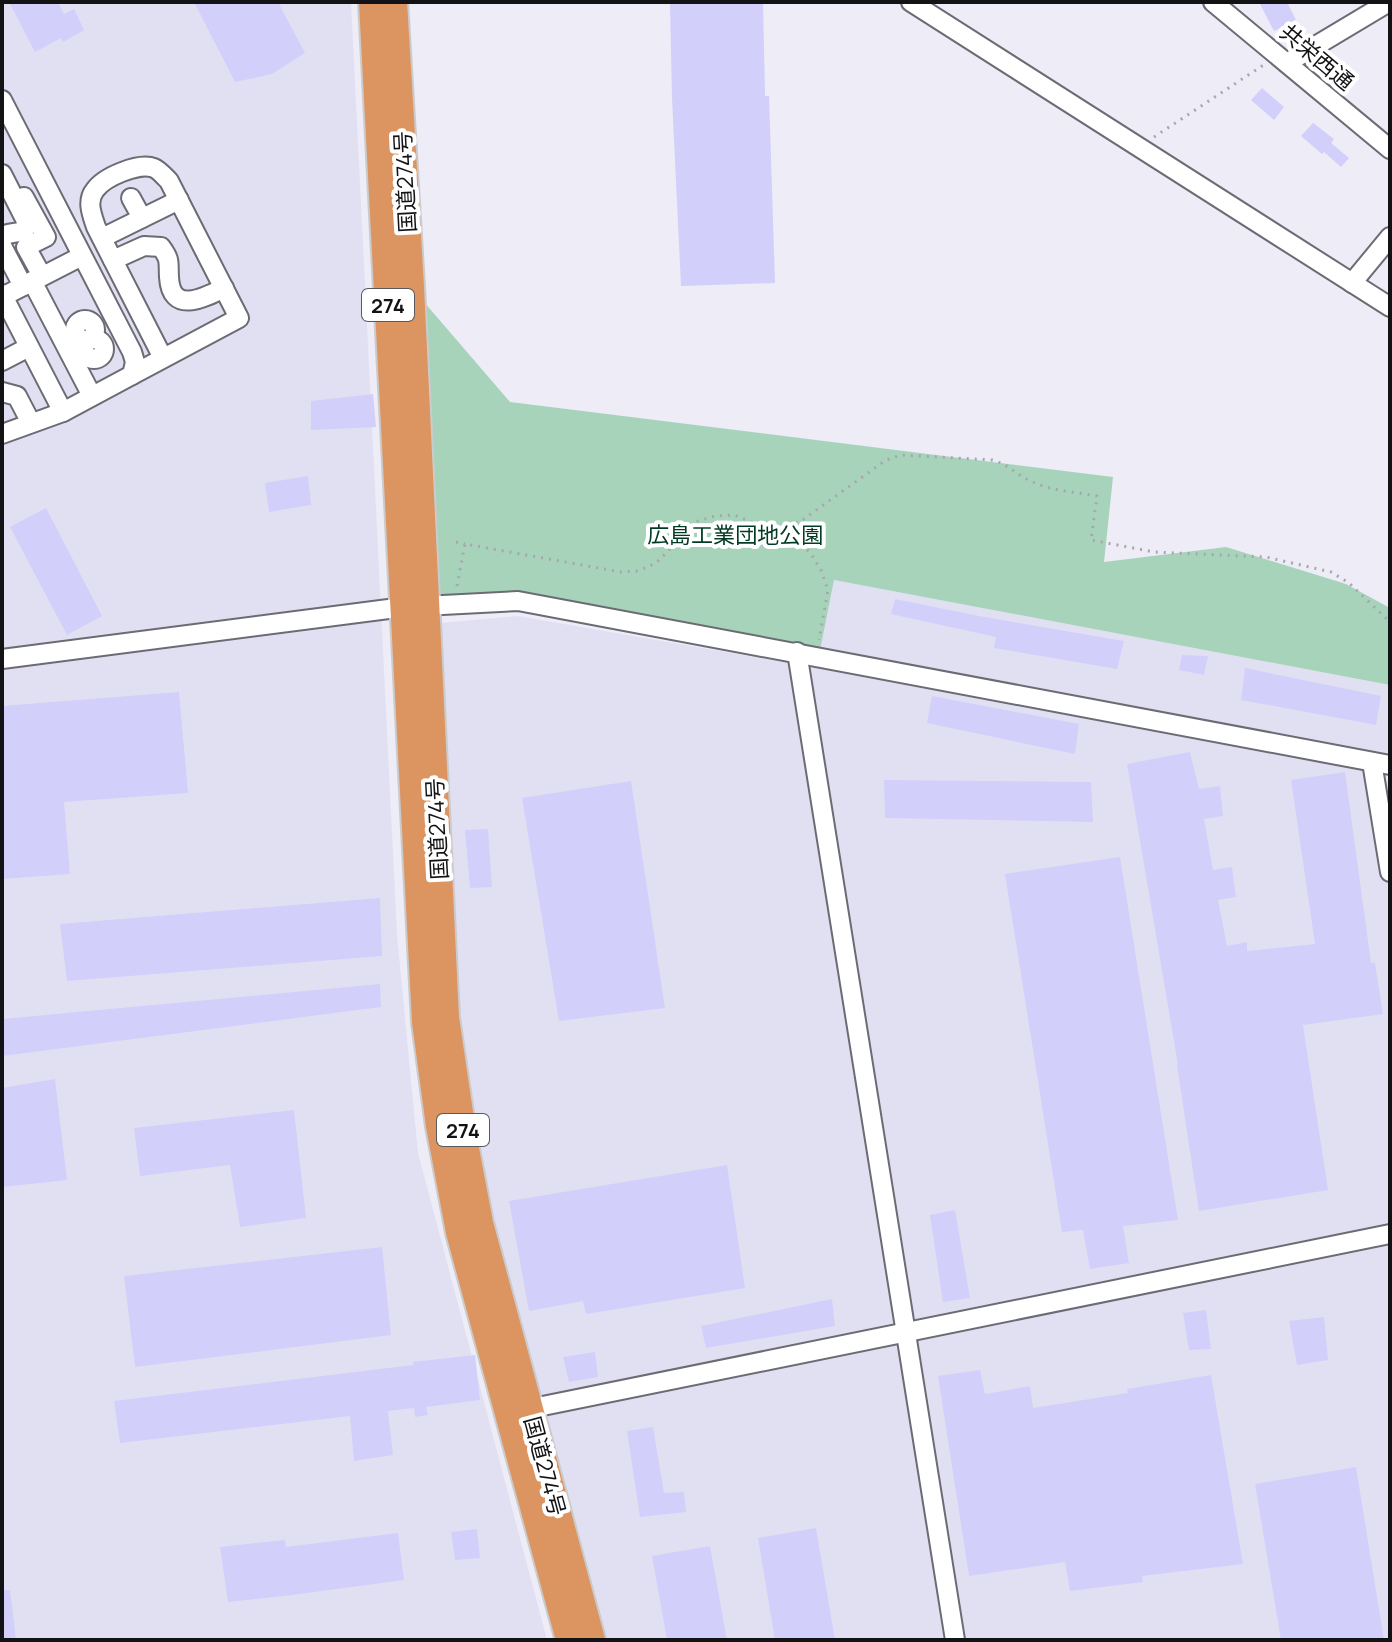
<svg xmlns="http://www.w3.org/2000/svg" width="1392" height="1642" font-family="Manrope,'Noto Sans JP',sans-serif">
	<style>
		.built { fill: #e1e0f3 }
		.green { fill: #a7d3ba }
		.building { fill: #d2cffa }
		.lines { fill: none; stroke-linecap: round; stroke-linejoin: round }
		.minor-casing { stroke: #6b6b74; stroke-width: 22 }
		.highway-casing { stroke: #cbcbcc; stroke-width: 30 }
		.path { stroke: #a7a6af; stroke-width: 3; stroke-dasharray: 2 6; stroke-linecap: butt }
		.minor { stroke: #fff; stroke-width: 18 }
		.highway { stroke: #dc9461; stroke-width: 26 }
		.labels { text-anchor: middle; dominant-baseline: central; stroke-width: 8; stroke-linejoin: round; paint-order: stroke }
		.shield { fill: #fff; stroke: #5a5a5c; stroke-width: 2 }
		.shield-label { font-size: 20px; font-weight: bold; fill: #131316 }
		.street-label { font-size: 22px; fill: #131316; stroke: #fff }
		.park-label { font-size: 22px; fill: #003b23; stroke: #fff }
	</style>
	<rect width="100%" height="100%" fill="#edecf7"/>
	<g class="built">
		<path d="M 2,2 L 351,2 L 397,935 L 418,1153 L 547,1640 L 2,1640 Z"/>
		<path d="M 834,580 L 1390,685 L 1390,753 L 1385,781 L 1390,782 L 1390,1640 L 606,1640 L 491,1213 L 473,1119 L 460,1012 L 440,623 L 518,616 L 817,668 Z"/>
	</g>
	<path class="green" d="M 411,287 L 510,402 L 1113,477 L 1104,562 L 1226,547 L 1346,584 L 1390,608 L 1390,685 L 834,580 L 819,656 L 519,601 L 426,605 Z"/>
	<g class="building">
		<path d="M 9,2 L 58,2 L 64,14 L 74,9 L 84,30 L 63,42 L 61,38 L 35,52 Z"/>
		<path d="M 194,2 L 278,2 L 305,53 L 272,74 L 235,82 Z"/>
		<path d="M 670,2 L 763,2 L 765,96 L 769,96 L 775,283 L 681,286 L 672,98 Z"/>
		<path d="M 1259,2 L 1287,2 L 1296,20 L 1274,31 Z"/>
		<path d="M 1262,88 L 1284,107 L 1274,120 L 1251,100 Z"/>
		<path d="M 1313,123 L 1334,139 L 1331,143 L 1349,158 L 1341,167 L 1324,152 L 1322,154 L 1301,136 Z"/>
		<path d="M 373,394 L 376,427 L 311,430 L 311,401 Z"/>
		<path d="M 308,476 L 311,505 L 269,512 L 265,483 Z"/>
		<path d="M 46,508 L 102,616 L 67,635 L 10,527 Z"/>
		<path d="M 895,599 L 979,616 L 1124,641 L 1117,669 L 994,648 L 996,637 L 891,614 Z"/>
		<path d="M 1182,655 L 1208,656 L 1204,675 L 1179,670 Z"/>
		<path d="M 1245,668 L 1381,696 L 1376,725 L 1241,700 Z"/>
		<path d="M 179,692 L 188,793 L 64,802 L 70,874 L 2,879 L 2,706 Z"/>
		<path d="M 932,696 L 1079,724 L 1075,754 L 927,723 Z"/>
		<path d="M 1190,752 L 1199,789 L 1220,786 L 1223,816 L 1204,819 L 1213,870 L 1232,867 L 1236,897 L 1218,900 L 1227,946 L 1247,942 L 1247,951 L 1315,944 L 1291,780 L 1345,772 L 1371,963 L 1375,963 L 1383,1014 L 1303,1025 L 1328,1190 L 1199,1211 L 1177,1065 L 1178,1065 L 1127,764 Z"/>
		<path d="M 884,780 L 1091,782 L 1093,822 L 885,818 Z"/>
		<path d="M 631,781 L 665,1008 L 559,1021 L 522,798 Z"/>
		<path d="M 488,829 L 492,887 L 470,888 L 465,830 Z"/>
		<path d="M 1120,857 L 1178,1220 L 1123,1226 L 1129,1263 L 1090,1269 L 1083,1230 L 1062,1232 L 1005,874 Z"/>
		<path d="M 380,898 L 382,956 L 67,981 L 60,924 Z"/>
		<path d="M 380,984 L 381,1007 L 2,1056 L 2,1019 Z"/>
		<path d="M 55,1079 L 67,1180 L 2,1187 L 2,1088 Z"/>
		<path d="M 294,1110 L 306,1218 L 240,1227 L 230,1165 L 140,1176 L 134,1128 Z"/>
		<path d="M 727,1165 L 745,1288 L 586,1314 L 583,1301 L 529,1311 L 509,1201 Z"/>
		<path d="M 955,1210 L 970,1298 L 943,1302 L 930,1215 Z"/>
		<path d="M 382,1247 L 391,1335 L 135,1367 L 124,1276 Z"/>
		<path d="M 832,1299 L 835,1326 L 706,1348 L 701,1326 Z"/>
		<path d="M 1206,1310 L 1211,1349 L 1189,1350 L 1183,1313 Z"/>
		<path d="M 1324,1317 L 1328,1360 L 1297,1365 L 1289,1321 Z"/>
		<path d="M 595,1352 L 598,1377 L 569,1382 L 563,1357 Z"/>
		<path d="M 475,1355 L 480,1400 L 426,1407 L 428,1415 L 415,1417 L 414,1408 L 388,1411 L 393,1455 L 354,1461 L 350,1416 L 120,1443 L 114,1401 L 413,1365 L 413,1362 Z"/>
		<path d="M 980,1370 L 985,1394 L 1030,1386 L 1033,1408 L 1128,1393 L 1127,1389 L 1211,1375 L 1243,1564 L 1142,1576 L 1143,1582 L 1070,1591 L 1065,1562 L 969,1576 L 938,1376 Z"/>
		<path d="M 653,1427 L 664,1493 L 684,1492 L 686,1512 L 640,1517 L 627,1431 Z"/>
		<path d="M 1356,1467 L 1384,1640 L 1281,1640 L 1255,1484 Z"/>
		<path d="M 816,1528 L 835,1640 L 775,1640 L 758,1538 Z"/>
		<path d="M 477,1529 L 480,1558 L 455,1560 L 451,1532 Z"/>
		<path d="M 398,1533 L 404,1580 L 292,1595 L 228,1602 L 220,1547 L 285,1540 L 286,1547 Z"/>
		<path d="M 710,1546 L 727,1640 L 667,1640 L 652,1556 Z"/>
		<path d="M 2,1590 L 10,1590 L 16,1640 L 2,1640 Z"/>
	</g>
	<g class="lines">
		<g class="minor-casing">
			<g id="minor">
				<path d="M 911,2 L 1390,307"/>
				<path d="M 1213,2 L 1390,149"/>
				<path d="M 1287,63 L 1389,2"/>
				<path d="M 2,100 L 132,352 L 135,362 L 132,375 L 63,412 L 2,434"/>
				<path d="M 2,174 L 26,221 L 25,229 C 15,236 11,230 2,237"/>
				<path d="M 24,197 L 46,237 L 26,247 L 42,276"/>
				<path d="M 131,198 L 142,218"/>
				<path d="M 102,238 L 179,200"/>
				<path d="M 2,246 L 23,286"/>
				<path d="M 113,260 L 144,246 L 161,247 C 171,261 168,261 169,277 C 171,315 204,298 224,288"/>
				<path d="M 32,281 L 92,396"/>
				<path d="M 1352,283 L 1390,237"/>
				<path d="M 2,294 L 63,412"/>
				<path d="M 2,297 L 82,256"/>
				<circle cx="85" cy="330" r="10"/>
				<circle cx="94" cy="349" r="10"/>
				<path d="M 2,361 L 29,347"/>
				<path d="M 132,375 L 239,318 L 169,181 C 165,177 159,170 154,168 C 139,162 104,177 95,190 C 86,201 92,215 96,227 L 163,358"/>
				<path d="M 2,392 L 17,396 L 31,423"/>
				<path d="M 797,652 L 955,1640"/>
				<path d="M 2,659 L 404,607 L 518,601 L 1390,765"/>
				<path d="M 1372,762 L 1390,872"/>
				<path d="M 518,1411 L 1390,1234"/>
			</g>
		</g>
		<g class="highway-casing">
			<g id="highway">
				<path d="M 372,2 L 425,1022 L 439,1126 L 459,1232 L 569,1640"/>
				<path d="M 394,2 L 411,287 L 446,1018 L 463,1133 L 480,1223 L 592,1640"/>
			</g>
		</g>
		<g class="path">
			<path d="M 1154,137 L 1265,64"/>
			<path d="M 773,531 L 801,521 L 886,460 L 901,455 L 992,460 C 1008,464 1018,476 1033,482 C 1052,491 1076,492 1097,496 L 1091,540 L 1154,552 L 1266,557 L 1331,572 L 1349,583 L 1390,622"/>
			<path d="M 799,541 L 801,521"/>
			<path d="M 456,542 L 465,544"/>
			<path d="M 457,586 L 465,544 L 621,572 L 638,571 L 656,563 L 698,521 L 715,516 L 734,515 L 799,541 L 811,554 L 821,570 L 828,590 L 819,640"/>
		</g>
		<use href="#minor" class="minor"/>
		<use href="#highway" class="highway"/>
	</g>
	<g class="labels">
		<g class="shield">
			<rect x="362" y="289" width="52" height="32" rx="6"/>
			<rect x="437" y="1114" width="52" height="32" rx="6"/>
		</g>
		<g class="shield-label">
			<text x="388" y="305">274</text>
			<text x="463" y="1130">274</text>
		</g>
		<g class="street-label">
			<text transform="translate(1317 57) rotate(40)">共栄西通</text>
			<text transform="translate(405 182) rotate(-93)">国道274号</text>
			<text transform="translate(437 829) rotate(-93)">国道274号</text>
			<text transform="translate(545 1466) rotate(75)">国道274号</text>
		</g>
		<g class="park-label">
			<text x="735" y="535">広島工業団地公園</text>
		</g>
	</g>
	<rect width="1392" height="1642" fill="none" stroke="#131316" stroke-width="8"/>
</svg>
